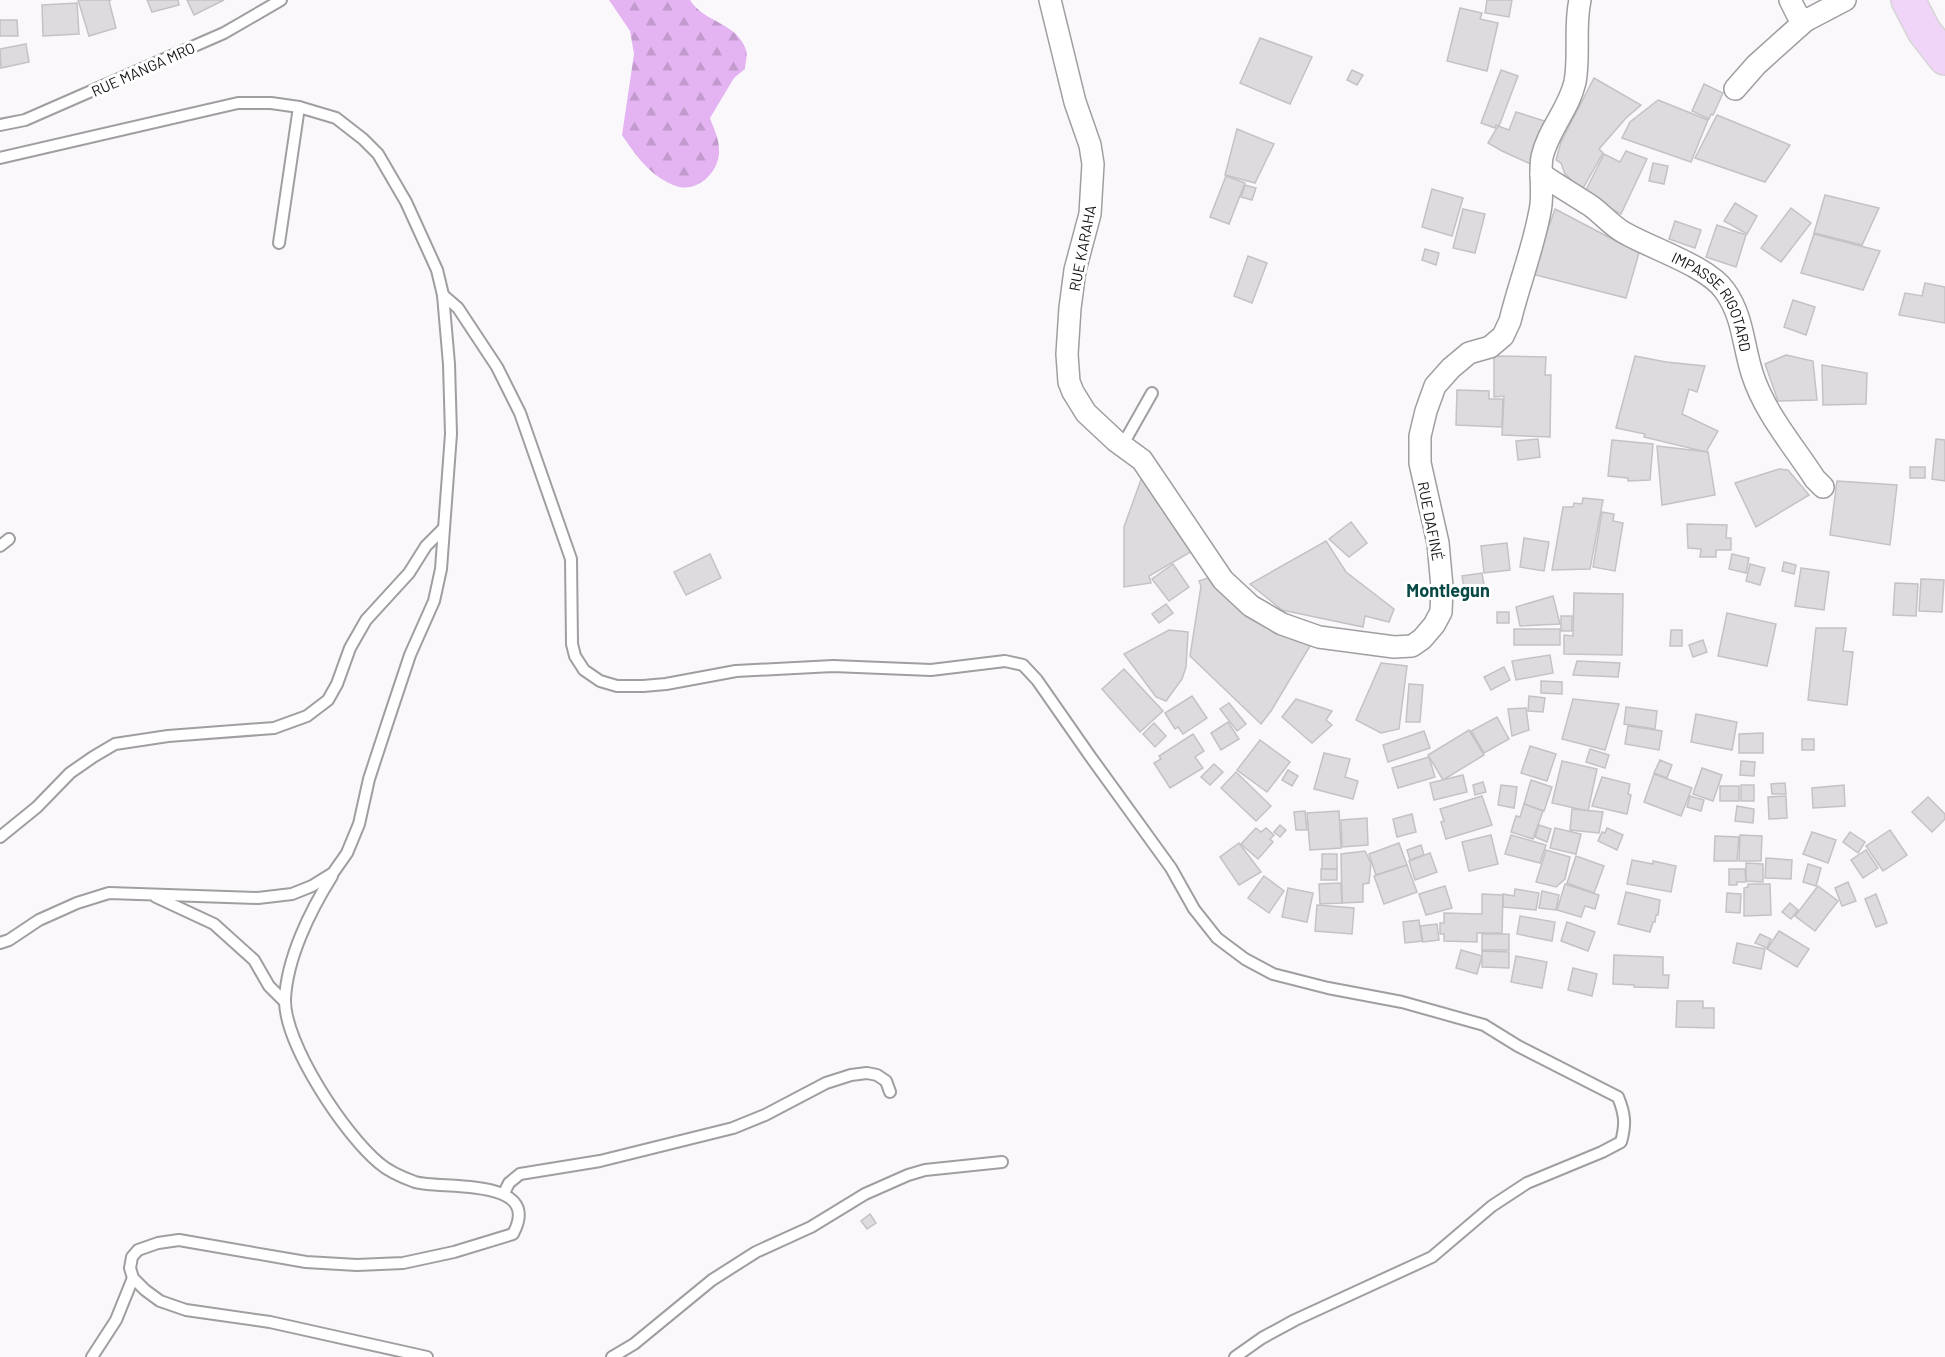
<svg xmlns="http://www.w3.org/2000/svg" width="1945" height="1357" font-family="Barlow,sans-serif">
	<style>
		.forest { fill: url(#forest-firs) }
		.building { fill: #dddbde; stroke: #c4c2c5; stroke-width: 1.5 }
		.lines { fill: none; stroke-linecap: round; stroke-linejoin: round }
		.service-casing { stroke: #a09ea1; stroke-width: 14 }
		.minor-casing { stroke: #a09ea1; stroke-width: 24 }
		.primary-casing { stroke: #d5d5d5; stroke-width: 36 }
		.service { stroke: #fff; stroke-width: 10 }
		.minor { stroke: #fff; stroke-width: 21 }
		.primary { stroke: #f0d5f8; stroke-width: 33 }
		.labels { text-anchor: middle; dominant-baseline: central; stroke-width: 6; stroke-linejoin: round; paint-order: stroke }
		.street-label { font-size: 15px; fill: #141314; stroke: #fff }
		.quarter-label { font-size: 18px; font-weight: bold; fill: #084945; stroke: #fff }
	</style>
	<defs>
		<pattern id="forest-firs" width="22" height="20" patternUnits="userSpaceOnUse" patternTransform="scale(1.5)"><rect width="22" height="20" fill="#e3b4f1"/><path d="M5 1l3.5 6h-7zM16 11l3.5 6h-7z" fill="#c29ace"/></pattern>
	</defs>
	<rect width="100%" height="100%" fill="#fbf8fc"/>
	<path class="forest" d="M 609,0 L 690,0 C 704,23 737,22 746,50 C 748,55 745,63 745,69 L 734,78 L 710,118 C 713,127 719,138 719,149 C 721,170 698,194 676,186 C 651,177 636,156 622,135 L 634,54 L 630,31 Z"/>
	<g class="building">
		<path d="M 78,0 L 111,0 L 109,1 L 116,28 L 89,36 Z"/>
		<path d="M 147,0 L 178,0 L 179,5 L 152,12 Z"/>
		<path d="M 187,0 L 224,0 L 194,15 Z"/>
		<path d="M 1487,0 L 1512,0 L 1509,17 L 1485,13 Z"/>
		<path d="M 77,3 L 79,34 L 43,36 L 42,5 Z"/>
		<path d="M 1460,8 L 1482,13 L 1480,19 L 1498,23 L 1487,71 L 1447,61 Z"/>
		<path d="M 0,20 L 17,20 L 18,36 L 0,36 Z"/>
		<path d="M 1260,38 L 1312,57 L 1290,104 L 1240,83 Z"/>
		<path d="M 26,44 L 29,62 L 1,68 L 0,49 Z"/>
		<path d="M 1352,70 L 1363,75 L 1357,85 L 1347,80 Z"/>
		<path d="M 1501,70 L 1518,76 L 1499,126 L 1496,125 L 1495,128 L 1481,123 Z"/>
		<path d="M 1594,78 L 1641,105 L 1626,118 L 1599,149 L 1603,153 L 1582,190 L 1565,174 L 1561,163 L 1556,160 L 1561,142 Z"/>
		<path d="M 1704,84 L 1723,93 L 1713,115 L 1711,114 L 1709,119 L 1692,111 Z"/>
		<path d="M 1658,100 L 1708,120 L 1691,162 L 1622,138 L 1630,122 Z"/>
		<path d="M 1516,112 L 1554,124 L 1535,166 L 1502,151 L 1488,143 L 1498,126 L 1509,130 Z"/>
		<path d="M 1717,115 L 1790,145 L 1765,182 L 1695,158 Z"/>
		<path d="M 1237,129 L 1274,144 L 1255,183 L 1225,175 Z"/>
		<path d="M 1626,151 L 1647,159 L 1621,214 L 1584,194 L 1604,154 L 1620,162 Z"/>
		<path d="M 1653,163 L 1668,166 L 1664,184 L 1649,181 Z"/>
		<path d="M 1226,176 L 1245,183 L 1229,224 L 1210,217 Z"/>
		<path d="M 1245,185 L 1256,188 L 1252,200 L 1241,197 Z"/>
		<path d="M 1432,189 L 1463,198 L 1452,236 L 1422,227 Z"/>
		<path d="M 1825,195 L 1879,208 L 1862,245 L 1814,233 Z"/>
		<path d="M 1735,203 L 1757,216 L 1747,234 L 1724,221 Z"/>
		<path d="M 1791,208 L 1811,223 L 1781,262 L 1761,248 Z"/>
		<path d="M 1463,209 L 1485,214 L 1475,253 L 1453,248 Z"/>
		<path d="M 1555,209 L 1639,253 L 1626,298 L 1532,274 Z"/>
		<path d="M 1675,221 L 1701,230 L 1695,248 L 1669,239 Z"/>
		<path d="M 1717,225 L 1746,235 L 1736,267 L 1706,257 Z"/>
		<path d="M 1814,234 L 1880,251 L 1863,290 L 1801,273 Z"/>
		<path d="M 1425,249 L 1439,253 L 1436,265 L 1422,260 Z"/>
		<path d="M 1248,256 L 1267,263 L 1252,303 L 1234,296 Z"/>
		<path d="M 1925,283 L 1945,287 L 1945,323 L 1899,315 L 1905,293 L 1922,296 Z"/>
		<path d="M 1793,300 L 1815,307 L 1806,335 L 1784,327 Z"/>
		<path d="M 1786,355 L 1813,361 L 1817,400 L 1778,401 L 1765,364 Z"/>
		<path d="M 1494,356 L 1546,357 L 1545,375 L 1551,375 L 1550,437 L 1502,435 L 1504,396 L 1494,397 Z"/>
		<path d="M 1635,356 L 1666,362 L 1705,366 L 1697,392 L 1689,389 L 1682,414 L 1718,431 L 1706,452 L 1644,437 L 1645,434 L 1616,428 Z"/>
		<path d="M 1822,365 L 1867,373 L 1866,404 L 1823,405 Z"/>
		<path d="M 1457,390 L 1489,391 L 1489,399 L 1503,399 L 1502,427 L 1456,425 Z"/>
		<path d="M 1538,439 L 1540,457 L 1518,460 L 1516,441 Z"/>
		<path d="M 1936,439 L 1945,440 L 1945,481 L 1932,479 Z"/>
		<path d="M 1612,440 L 1653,444 L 1650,480 L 1628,481 L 1628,478 L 1608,476 Z"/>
		<path d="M 1657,446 L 1708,452 L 1715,495 L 1662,505 Z"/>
		<rect x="1910" y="467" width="15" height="11"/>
		<path d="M 1779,469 L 1788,470 L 1809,495 L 1756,527 L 1735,483 Z"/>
		<path d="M 1143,474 L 1199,547 L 1149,576 L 1151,583 L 1124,587 L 1124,527 Z"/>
		<path d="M 1837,481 L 1897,485 L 1890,545 L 1830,535 Z"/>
		<path d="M 1583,498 L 1603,500 L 1590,569 L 1552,570 L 1563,507 L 1573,507 L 1574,503 L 1582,504 Z"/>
		<path d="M 1602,512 L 1614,514 L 1613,521 L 1623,523 L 1615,571 L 1593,567 Z"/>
		<path d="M 1351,522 L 1367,543 L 1349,557 L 1329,539 Z"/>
		<path d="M 1687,524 L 1727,525 L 1726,538 L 1731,538 L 1731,550 L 1716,550 L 1716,557 L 1700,557 L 1701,549 L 1688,548 Z"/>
		<path d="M 1524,538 L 1549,542 L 1544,571 L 1520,567 Z"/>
		<path d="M 1326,541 L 1346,572 L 1394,609 L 1389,622 L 1365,616 L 1363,627 L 1282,610 L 1250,584 Z"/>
		<path d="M 1507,543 L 1510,570 L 1484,573 L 1481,546 Z"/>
		<path d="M 710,554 L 721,578 L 686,595 L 674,572 Z"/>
		<path d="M 1732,554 L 1749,558 L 1746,573 L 1729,569 Z"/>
		<path d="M 1784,562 L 1796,565 L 1794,574 L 1782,571 Z"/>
		<path d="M 1173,564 L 1189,587 L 1169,601 L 1152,579 Z"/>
		<path d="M 1750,564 L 1765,568 L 1760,585 L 1746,581 Z"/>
		<path d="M 1801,568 L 1829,572 L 1824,610 L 1795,606 Z"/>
		<path d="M 1482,573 L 1484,585 L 1464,588 L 1462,576 Z"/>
		<path d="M 1214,576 L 1278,628 L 1310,646 L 1271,711 L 1261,724 L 1190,656 L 1201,586 L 1199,581 Z"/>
		<path d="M 1921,579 L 1944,580 L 1942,612 L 1919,611 Z"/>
		<path d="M 1895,583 L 1918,584 L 1916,616 L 1893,615 Z"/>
		<path d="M 1574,593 L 1623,594 L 1622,655 L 1564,654 L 1564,635 L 1573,636 Z"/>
		<path d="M 1553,596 L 1560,624 L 1520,626 L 1516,607 Z"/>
		<path d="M 1166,604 L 1173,613 L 1159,623 L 1152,614 Z"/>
		<rect x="1497" y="612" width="12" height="11"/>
		<path d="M 1727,613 L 1776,624 L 1767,666 L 1718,656 Z"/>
		<rect x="1561" y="616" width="11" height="15"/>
		<path d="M 1816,628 L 1846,628 L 1843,651 L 1853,652 L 1847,705 L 1808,700 Z"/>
		<rect x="1514" y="629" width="46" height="16"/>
		<path d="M 1169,630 L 1188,632 L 1186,667 L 1182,679 L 1166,701 L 1156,697 L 1124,654 Z"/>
		<path d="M 1671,630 L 1682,630 L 1682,646 L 1670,646 Z"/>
		<path d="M 1703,640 L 1707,652 L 1693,657 L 1689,645 Z"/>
		<path d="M 1550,655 L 1553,673 L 1516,680 L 1512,661 Z"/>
		<path d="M 1577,661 L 1620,663 L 1618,677 L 1573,675 Z"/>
		<path d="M 1381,663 L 1407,666 L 1399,729 L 1381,733 L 1356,720 Z"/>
		<path d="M 1504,667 L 1510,680 L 1491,690 L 1484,677 Z"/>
		<path d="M 1124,669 L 1163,711 L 1140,732 L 1102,689 Z"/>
		<path d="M 1541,681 L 1562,682 L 1562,694 L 1541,693 Z"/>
		<path d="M 1409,684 L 1423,685 L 1420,722 L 1406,722 Z"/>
		<path d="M 1192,696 L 1207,718 L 1183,734 L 1178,727 L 1175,729 L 1165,713 Z"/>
		<path d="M 1529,696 L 1545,698 L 1543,712 L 1528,711 Z"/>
		<path d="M 1296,699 L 1332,711 L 1326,720 L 1332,725 L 1312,743 L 1282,717 Z"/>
		<path d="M 1573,699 L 1619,704 L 1605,750 L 1562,739 Z"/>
		<path d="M 1229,703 L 1246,724 L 1237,731 L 1220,709 Z"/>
		<path d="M 1626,707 L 1657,711 L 1655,729 L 1624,724 Z"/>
		<path d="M 1526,708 L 1529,730 L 1512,736 L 1508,709 Z"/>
		<path d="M 1696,714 L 1737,722 L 1732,750 L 1691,742 Z"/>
		<path d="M 1497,717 L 1509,739 L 1484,753 L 1471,731 Z"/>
		<path d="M 1228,722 L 1239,739 L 1221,750 L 1211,733 Z"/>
		<path d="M 1154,723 L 1166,736 L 1155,747 L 1143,734 Z"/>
		<path d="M 1628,726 L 1662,731 L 1659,750 L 1625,744 Z"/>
		<path d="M 1469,730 L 1484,755 L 1443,780 L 1428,755 Z"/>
		<path d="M 1424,731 L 1430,748 L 1388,762 L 1383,745 Z"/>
		<path d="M 1763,733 L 1763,753 L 1739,753 L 1739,734 Z"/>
		<path d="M 1193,734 L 1204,751 L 1195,757 L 1203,768 L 1170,788 L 1154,763 L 1161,759 L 1159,756 Z"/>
		<rect x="1802" y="739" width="12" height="11"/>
		<path d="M 1260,740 L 1290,762 L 1267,792 L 1237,770 Z"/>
		<path d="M 1530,746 L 1556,754 L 1547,781 L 1521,773 Z"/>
		<path d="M 1590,749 L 1609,755 L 1605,768 L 1586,762 Z"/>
		<path d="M 1324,753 L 1350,759 L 1345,777 L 1358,781 L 1353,799 L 1314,789 Z"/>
		<path d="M 1429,757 L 1435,777 L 1398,788 L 1392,768 Z"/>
		<path d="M 1660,760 L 1672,765 L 1667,778 L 1654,773 Z"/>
		<path d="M 1562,761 L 1597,769 L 1588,811 L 1552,803 Z"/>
		<path d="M 1741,761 L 1755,762 L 1754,776 L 1740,775 Z"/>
		<path d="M 1214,764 L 1223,772 L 1210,785 L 1201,777 Z"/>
		<path d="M 1702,768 L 1722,775 L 1713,801 L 1693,794 Z"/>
		<path d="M 1288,770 L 1298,776 L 1292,786 L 1282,780 Z"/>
		<path d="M 1236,772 L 1271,806 L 1256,821 L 1221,788 Z"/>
		<path d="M 1654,774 L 1692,788 L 1681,816 L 1644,802 Z"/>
		<path d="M 1463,775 L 1467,792 L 1434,800 L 1430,783 Z"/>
		<path d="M 1602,777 L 1630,784 L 1628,794 L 1631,795 L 1627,814 L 1592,806 Z"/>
		<path d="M 1531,780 L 1552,787 L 1544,811 L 1524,804 Z"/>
		<path d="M 1483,782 L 1486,792 L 1475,795 L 1473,785 Z"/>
		<path d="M 1785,783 L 1786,794 L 1772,794 L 1771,784 Z"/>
		<path d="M 1501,785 L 1517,787 L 1514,808 L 1498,805 Z"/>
		<rect x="1741" y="785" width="13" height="16"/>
		<path d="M 1844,785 L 1845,806 L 1813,808 L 1812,788 Z"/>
		<rect x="1720" y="786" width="19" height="15"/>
		<path d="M 1482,796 L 1492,825 L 1446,839 L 1441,822 L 1444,821 L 1440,809 Z"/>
		<path d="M 1690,796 L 1704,800 L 1701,811 L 1687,807 Z"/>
		<path d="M 1786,796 L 1787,818 L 1769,819 L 1768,797 Z"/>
		<path d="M 1928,797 L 1945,814 L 1945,819 L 1932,832 L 1912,812 Z"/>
		<path d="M 1524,804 L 1543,811 L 1533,839 L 1511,832 L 1516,816 L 1520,817 Z"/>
		<path d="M 1737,806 L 1754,809 L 1753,823 L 1735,821 Z"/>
		<path d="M 1572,809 L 1603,812 L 1599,833 L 1570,830 Z"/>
		<path d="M 1305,811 L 1307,830 L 1296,830 L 1294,812 Z"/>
		<path d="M 1339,811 L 1341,848 L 1310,850 L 1307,813 Z"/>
		<path d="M 1412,814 L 1416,832 L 1397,837 L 1393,819 Z"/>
		<path d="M 1367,818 L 1368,845 L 1342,847 L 1341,820 Z"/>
		<path d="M 1280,825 L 1286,830 L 1280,837 L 1274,832 Z"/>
		<path d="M 1539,825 L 1551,829 L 1547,842 L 1535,837 Z"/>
		<path d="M 1256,828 L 1261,832 L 1266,828 L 1274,835 L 1270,839 L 1273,842 L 1258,859 L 1241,844 Z"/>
		<path d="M 1555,828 L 1581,834 L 1576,854 L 1550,848 Z"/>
		<path d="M 1607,828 L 1623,835 L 1617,850 L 1598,841 L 1602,832 L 1605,833 Z"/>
		<path d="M 1890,830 L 1907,855 L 1883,871 L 1866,846 Z"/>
		<path d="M 1812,832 L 1836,840 L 1828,863 L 1803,854 Z"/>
		<path d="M 1850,832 L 1865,842 L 1858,853 L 1843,842 Z"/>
		<path d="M 1491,835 L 1498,864 L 1469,871 L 1462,842 Z"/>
		<path d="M 1511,835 L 1546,845 L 1540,863 L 1505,854 Z"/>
		<path d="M 1740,835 L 1762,836 L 1761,861 L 1739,861 Z"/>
		<path d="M 1715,836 L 1739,837 L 1737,861 L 1714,861 Z"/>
		<path d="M 1239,843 L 1261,872 L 1239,885 L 1220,857 Z"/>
		<path d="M 1399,843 L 1407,865 L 1376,875 L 1369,854 Z"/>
		<path d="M 1421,845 L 1424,855 L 1410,860 L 1407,850 Z"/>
		<path d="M 1546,850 L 1570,857 L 1565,879 L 1556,887 L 1536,882 Z"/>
		<path d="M 1866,850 L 1878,868 L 1863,878 L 1851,860 Z"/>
		<path d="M 1365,851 L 1371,863 L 1369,883 L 1363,884 L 1363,902 L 1342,903 L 1341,854 Z"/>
		<path d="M 1430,853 L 1437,872 L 1415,880 L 1409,861 Z"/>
		<rect x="1322" y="854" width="15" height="15"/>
		<path d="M 1576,856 L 1604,866 L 1594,893 L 1567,883 Z"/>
		<path d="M 1766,858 L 1792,860 L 1791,879 L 1765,878 Z"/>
		<path d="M 1632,860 L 1653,864 L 1653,861 L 1676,866 L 1671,892 L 1627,884 Z"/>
		<path d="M 1746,863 L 1763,864 L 1763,882 L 1746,881 Z"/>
		<path d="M 1808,864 L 1821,868 L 1816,886 L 1803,882 Z"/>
		<path d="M 1407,865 L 1417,892 L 1384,904 L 1374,876 Z"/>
		<rect x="1321" y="869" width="16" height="11"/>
		<path d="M 1729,869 L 1745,869 L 1746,882 L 1737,882 L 1737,885 L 1729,885 Z"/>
		<path d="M 1264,876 L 1284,891 L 1269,913 L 1248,898 Z"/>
		<path d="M 1848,882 L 1856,901 L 1842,906 L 1835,888 Z"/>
		<path d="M 1341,883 L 1342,903 L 1320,904 L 1319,884 Z"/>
		<path d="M 1565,884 L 1599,895 L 1595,909 L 1585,906 L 1581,917 L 1557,910 Z"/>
		<path d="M 1748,884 L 1770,884 L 1771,915 L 1744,916 L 1744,888 L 1748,887 Z"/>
		<path d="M 1445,886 L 1452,908 L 1426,915 L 1419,894 Z"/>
		<path d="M 1818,886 L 1838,901 L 1815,931 L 1795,916 Z"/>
		<path d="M 1288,888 L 1313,893 L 1307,922 L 1282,917 Z"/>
		<path d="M 1515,889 L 1539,893 L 1536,910 L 1503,907 L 1503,894 L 1514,896 Z"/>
		<path d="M 1542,891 L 1559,895 L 1556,910 L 1539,908 Z"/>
		<path d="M 1626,892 L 1660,900 L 1658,915 L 1656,915 L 1655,922 L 1653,922 L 1650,932 L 1618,924 Z"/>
		<path d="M 1727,893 L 1741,894 L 1740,913 L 1726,912 Z"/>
		<path d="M 1482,894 L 1503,895 L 1502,933 L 1477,933 L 1477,942 L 1444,941 L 1444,934 L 1440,934 L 1440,923 L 1444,923 L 1444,913 L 1482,914 Z"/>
		<path d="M 1876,894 L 1887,923 L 1876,927 L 1865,899 Z"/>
		<path d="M 1790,903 L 1798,910 L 1791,919 L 1782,912 Z"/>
		<path d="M 1317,905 L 1354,908 L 1352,934 L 1315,931 Z"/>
		<path d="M 1520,916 L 1555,922 L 1552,941 L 1517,934 Z"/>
		<path d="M 1419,920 L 1422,941 L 1405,943 L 1403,922 Z"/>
		<path d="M 1567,922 L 1595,932 L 1588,951 L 1561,941 Z"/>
		<path d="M 1437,924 L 1439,940 L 1423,942 L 1420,926 Z"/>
		<path d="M 1779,931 L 1809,949 L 1797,967 L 1767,949 Z"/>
		<rect x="1482" y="934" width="27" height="16"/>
		<path d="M 1760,934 L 1771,939 L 1767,948 L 1755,943 Z"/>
		<path d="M 1737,943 L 1765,949 L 1761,969 L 1733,963 Z"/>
		<path d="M 1461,950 L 1482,956 L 1477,974 L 1456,968 Z"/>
		<path d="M 1482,951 L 1509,952 L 1509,968 L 1482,967 Z"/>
		<path d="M 1614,955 L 1663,957 L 1663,975 L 1669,975 L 1668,988 L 1634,987 L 1634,985 L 1613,984 Z"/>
		<path d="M 1516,956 L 1547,962 L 1542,988 L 1511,982 Z"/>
		<path d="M 1573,968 L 1597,974 L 1592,996 L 1568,990 Z"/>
		<path d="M 1677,1001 L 1703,1001 L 1703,1008 L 1714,1008 L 1714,1028 L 1676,1027 Z"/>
		<path d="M 870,1214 L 876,1223 L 867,1229 L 861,1221 Z"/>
	</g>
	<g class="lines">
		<g class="service-casing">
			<g id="service">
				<path d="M 0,125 L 25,120 L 224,33 L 281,0"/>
				<path d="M 0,158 L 238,103 L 271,103 L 299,107 L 336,118 L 363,139 L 378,154 L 406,202 L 437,270 L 443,295 L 449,364 L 451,434 L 441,569 L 434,601 L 410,655 L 388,721 L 369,779 L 359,824 L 347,853 L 333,873 L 312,886 L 292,894 L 258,898 L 109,893 L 77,903 L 39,920 L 9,940 L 0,943"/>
				<path d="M 279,243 L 299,107"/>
				<path d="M 443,295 L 458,308 L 497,367 L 520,413 L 571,559 L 572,644 L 575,656 L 584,670 L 600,681 L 617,686 L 643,686 L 666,684 L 736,671 L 833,666 L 931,670 L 1005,661 L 1023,665 L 1037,680 L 1090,756 L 1171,868 L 1194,909 L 1217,938 L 1245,959 L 1273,974 L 1328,988 L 1402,1002 L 1484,1025 L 1518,1046 L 1618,1097 C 1625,1114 1626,1124 1621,1142 L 1602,1152 L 1527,1183 L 1492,1206 L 1432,1257 L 1295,1320 L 1262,1338 L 1235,1357"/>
				<path d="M 1122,446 L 1152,393"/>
				<path d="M 0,546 L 9,539"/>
				<path d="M 0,837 L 37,807 L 70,773 L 93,757 L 115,744 L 168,736 L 274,728 L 307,716 L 328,700 L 337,684 L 350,648 L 366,620 L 409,573 L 426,546 L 443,529"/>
				<path d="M 332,876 C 310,911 287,958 285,999 C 284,1044 345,1135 379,1163 C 388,1171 404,1178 415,1182 C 442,1190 544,1176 513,1234 L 454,1252 L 403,1263 L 357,1265 L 306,1262 L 179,1240 L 158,1243 L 138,1250 L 132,1257 L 130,1268 L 133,1278 L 145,1290 L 160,1301 L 186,1310 L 270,1322 L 427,1357"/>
				<path d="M 156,897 L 214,924 L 254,960 L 269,986 L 285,1002"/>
				<path d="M 504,1193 L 509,1183 L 520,1174 L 600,1161 L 733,1128 L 765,1115 L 826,1083 L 851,1075 L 867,1073 L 877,1075 L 886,1081 L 890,1092"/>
				<path d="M 92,1357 L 116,1320 L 133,1278"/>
				<path d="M 612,1357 L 634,1344 L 712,1280 L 756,1252 L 811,1227 L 865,1194 L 908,1175 L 925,1170 L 1002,1162"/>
			</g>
		</g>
		<g class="minor-casing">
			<g id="minor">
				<path d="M 1050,0 L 1075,102 L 1090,145 L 1093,164 L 1090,214 L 1075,270 L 1070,308 L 1067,354 L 1069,382 L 1073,392 L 1086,413 L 1116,441 L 1142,460 L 1223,580 L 1251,606 L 1282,624 L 1319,637 L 1394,647 L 1412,646 L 1422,639 L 1434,625 L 1441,612 L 1442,587 L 1438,543 L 1420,463 L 1420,436 L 1426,411 L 1435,386 L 1451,368 L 1469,353 L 1490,347 L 1503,336 L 1510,321 C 1519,284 1533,249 1540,211 C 1544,194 1539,175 1542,157 C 1548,130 1569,109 1575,82 C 1580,55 1574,27 1580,0"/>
				<path d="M 1790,0 L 1797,14 L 1805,21 L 1845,0"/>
				<path d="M 1735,89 L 1756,65 L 1805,21"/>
				<path id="s1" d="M 1541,174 C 1557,185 1574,195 1591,206 C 1602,214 1611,225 1623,232 C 1650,248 1708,266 1725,291 C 1743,316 1743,345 1752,373 C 1764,412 1793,445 1815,479 L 1823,487"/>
			</g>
		</g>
		<g class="primary-casing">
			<path id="primary" d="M 1908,0 L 1924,31 L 1945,58"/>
		</g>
		<use href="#service" class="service"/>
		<use href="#minor" class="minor"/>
		<use href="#primary" class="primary"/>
	</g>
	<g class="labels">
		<g class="street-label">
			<text transform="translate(143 69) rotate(-24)">RUE MANGA MRO</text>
			<text transform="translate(1082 248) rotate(-79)">RUE KARAHA</text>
			<text stroke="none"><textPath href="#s1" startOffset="220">IMPASSE RIGOTARD</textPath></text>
			<text transform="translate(1431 521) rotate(79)">RUE DAFINÉ</text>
		</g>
		<g class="quarter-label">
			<text x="1448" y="590">Montlegun</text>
		</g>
	</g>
</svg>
